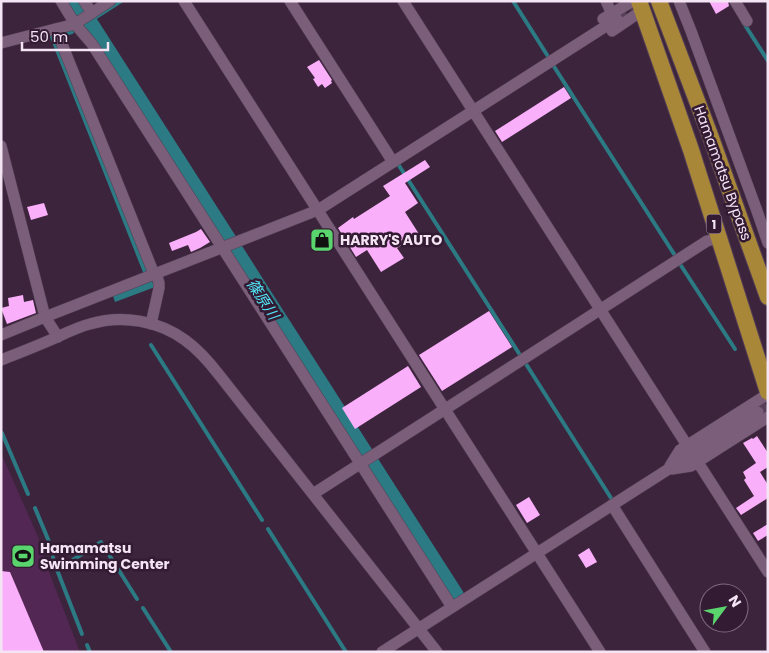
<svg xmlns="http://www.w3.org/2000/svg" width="769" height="653" font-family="Poppins,'Noto Sans JP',sans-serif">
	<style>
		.green { fill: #522753 }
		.water { fill: #2b7a84 }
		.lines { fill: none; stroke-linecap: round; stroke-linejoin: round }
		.stream { stroke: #2b7a84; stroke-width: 4 }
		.river { stroke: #2b7a84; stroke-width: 21 }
		.building { fill: #f9aff9 }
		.minor-tunnel { stroke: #584158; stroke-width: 11; stroke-dasharray: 11 5.5; stroke-linecap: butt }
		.minor-casing { stroke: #554056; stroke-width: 12 }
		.highway-casing { stroke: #554056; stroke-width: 18 }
		.minor { stroke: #7a5e7a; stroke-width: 11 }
		.highway { stroke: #a88838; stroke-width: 16 }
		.labels { text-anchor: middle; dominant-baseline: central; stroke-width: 5; stroke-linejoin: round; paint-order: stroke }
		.shield { fill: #331b33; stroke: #baa8ba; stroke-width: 1 }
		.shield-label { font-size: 12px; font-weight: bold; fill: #f4e4f4 }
		.street-label { font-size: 14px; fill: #f4e4f4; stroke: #331b33 }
		.poi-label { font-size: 14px; font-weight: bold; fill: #f4e4f4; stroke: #331b33; text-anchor: start }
		.water-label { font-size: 15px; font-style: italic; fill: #52e8fa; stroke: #331b33 }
	</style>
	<rect width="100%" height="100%" fill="#3d243d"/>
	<path class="green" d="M 1,453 L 42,546 L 47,567 L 80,652 L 1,652 Z"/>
	<path class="water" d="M 152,281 L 155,287 L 115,302 L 113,296 Z"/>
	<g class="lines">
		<g class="stream">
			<path d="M 513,1 L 549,58"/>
			<path d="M 743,22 L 768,61"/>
			<path d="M 82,26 L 121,1"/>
			<path d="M 64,34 L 72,32"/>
			<path d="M 53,37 L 52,37 L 145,272"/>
			<path d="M 553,65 L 676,257"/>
			<path d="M 398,164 L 520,355"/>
			<path d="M 680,264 L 735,349"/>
			<path d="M 151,345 L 262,520"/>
			<path d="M 526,364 L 611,498"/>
			<path d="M 2,433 L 28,494"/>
			<path d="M 35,508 L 50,544 L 51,550"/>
			<path d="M 268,529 L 346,652"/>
			<path d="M 53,557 L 54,562 L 82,634"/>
			<path d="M 57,570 L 101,542 L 137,599"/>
			<path d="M 143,608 L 171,652"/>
			<path d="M 87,645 L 90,652"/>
		</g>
		<path class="river" d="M 73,1 L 454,597"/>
	</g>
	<g class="building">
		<path d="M 709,1 L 728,1 L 729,6 L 716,14 Z"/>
		<path d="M 319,60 L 332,80 L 331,81 L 332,83 L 325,88 L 322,84 L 318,87 L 313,79 L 315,78 L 307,67 Z"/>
		<path d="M 564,87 L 571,98 L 502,142 L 495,131 Z"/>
		<path d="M 425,160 L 430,167 L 405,183 L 418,203 L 405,212 L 419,234 L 397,248 L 404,258 L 381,272 L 367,250 L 356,257 L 338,228 L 353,217 L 354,219 L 390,196 L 383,186 Z"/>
		<path d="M 44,203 L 48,215 L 31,220 L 27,207 Z"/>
		<path d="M 201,229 L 210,242 L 200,248 L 191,252 L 188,245 L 172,251 L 169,243 L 196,232 Z"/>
		<path d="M 321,230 L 331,246 L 321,252 L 311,236 Z"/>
		<path d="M 23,295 L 24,302 L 33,300 L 36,313 L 7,324 L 1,308 L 9,306 L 8,298 Z"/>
		<path d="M 489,311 L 512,347 L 442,391 L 419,355 Z"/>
		<path d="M 408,366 L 421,387 L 355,429 L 342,408 Z"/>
		<path d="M 757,436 L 768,453 L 768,467 L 760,472 L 768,485 L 768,498 L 741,515 L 736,508 L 754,496 L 744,480 L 746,478 L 743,472 L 756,463 L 743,443 L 752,438 L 753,439 Z"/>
		<path d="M 529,497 L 540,515 L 527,523 L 516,505 Z"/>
		<path d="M 768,524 L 768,535 L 758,541 L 753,533 Z"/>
		<path d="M 589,548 L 597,562 L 586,568 L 578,555 Z"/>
		<path d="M 1,571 L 10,572 L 44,652 L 1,652 Z"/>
	</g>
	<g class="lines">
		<g class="minor-tunnel">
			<path d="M 617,19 L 645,1"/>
			<path d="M 758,412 L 768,405"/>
		</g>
		<g class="minor-casing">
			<g id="minor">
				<path d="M 61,1 L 75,24 L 92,44 L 452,607"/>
				<path d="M 84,1 L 92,13"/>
				<path d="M 184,1 L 600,652"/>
				<path d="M 290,1 L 393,162"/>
				<path d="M 403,1 L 768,572"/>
				<path d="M 606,1 L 612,14"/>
				<path d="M 679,1 L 691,31 L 757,211 L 768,243"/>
				<path d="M 735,1 L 747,21"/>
				<path d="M 603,19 L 631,2"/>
				<path d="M 56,29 L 154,274"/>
				<path d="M 612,31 L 637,14"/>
				<path d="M 1,43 L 75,24 L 110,1"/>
				<path d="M 1,146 L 45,317 L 58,337"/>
				<path d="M 151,324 L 159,288 L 159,283 L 156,273"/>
				<path d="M 1,335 L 45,317 L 318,210 L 617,19"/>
				<path d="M 1,360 C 19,353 37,346 55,338 C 66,333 78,327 90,324 C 122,314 159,321 185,340 C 199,350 210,363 220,376 L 437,652"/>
				<path d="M 670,466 L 680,450 L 768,394"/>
				<path d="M 672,469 L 691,466 L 768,417"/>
				<path d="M 313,494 L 707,241 L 719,238"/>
				<path d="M 612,505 L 705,652"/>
				<path d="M 382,652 L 758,412"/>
			</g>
		</g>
		<g class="highway-casing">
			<g id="highway">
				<path d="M 639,1 L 691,150 L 768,392"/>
				<path d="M 659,1 L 710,135 L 768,297"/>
			</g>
		</g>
		<use href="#minor" class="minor"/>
		<use href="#highway" class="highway"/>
	</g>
	<defs>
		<g id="shop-square" transform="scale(1.25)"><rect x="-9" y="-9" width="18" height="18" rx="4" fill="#5ad56e" stroke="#331b33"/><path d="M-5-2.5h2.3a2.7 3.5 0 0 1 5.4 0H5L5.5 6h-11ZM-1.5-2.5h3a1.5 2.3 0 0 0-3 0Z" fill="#111"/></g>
		<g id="stadium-square" transform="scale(1.25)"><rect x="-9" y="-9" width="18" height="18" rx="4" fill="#5ad56e" stroke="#331b33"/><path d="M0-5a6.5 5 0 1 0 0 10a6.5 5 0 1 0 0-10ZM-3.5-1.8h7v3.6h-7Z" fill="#111"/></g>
	</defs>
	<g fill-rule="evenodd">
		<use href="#shop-square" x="322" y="240"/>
		<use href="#stadium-square" x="23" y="556"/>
	</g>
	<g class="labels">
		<rect class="shield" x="706.5" y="214.5" width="15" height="19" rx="4"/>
		<g class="shield-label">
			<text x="714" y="224">1</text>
		</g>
		<g class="street-label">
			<text transform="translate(723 173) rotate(70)">Hamamatsu Bypass</text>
		</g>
		<g class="poi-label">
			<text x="340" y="240">HARRY'S AUTO</text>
			<text x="40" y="548">Hamamatsu<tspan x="40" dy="16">Swimming Center</tspan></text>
		</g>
		<g class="water-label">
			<text transform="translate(263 299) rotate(57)">篠原川</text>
		</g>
	</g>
	<rect width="769" height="653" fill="none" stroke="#f4e4f4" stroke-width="5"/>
	<g transform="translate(724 608) rotate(58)"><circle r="24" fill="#331b33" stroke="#806b80"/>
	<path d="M0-4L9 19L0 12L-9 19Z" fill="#5ad56e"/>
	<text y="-8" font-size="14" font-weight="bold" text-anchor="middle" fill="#f4e4f4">N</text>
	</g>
	<path d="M22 42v8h86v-8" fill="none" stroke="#f4e4f4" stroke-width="2.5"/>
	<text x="30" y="42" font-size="15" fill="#f4e4f4" stroke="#331b33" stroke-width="4" paint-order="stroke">50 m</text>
</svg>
